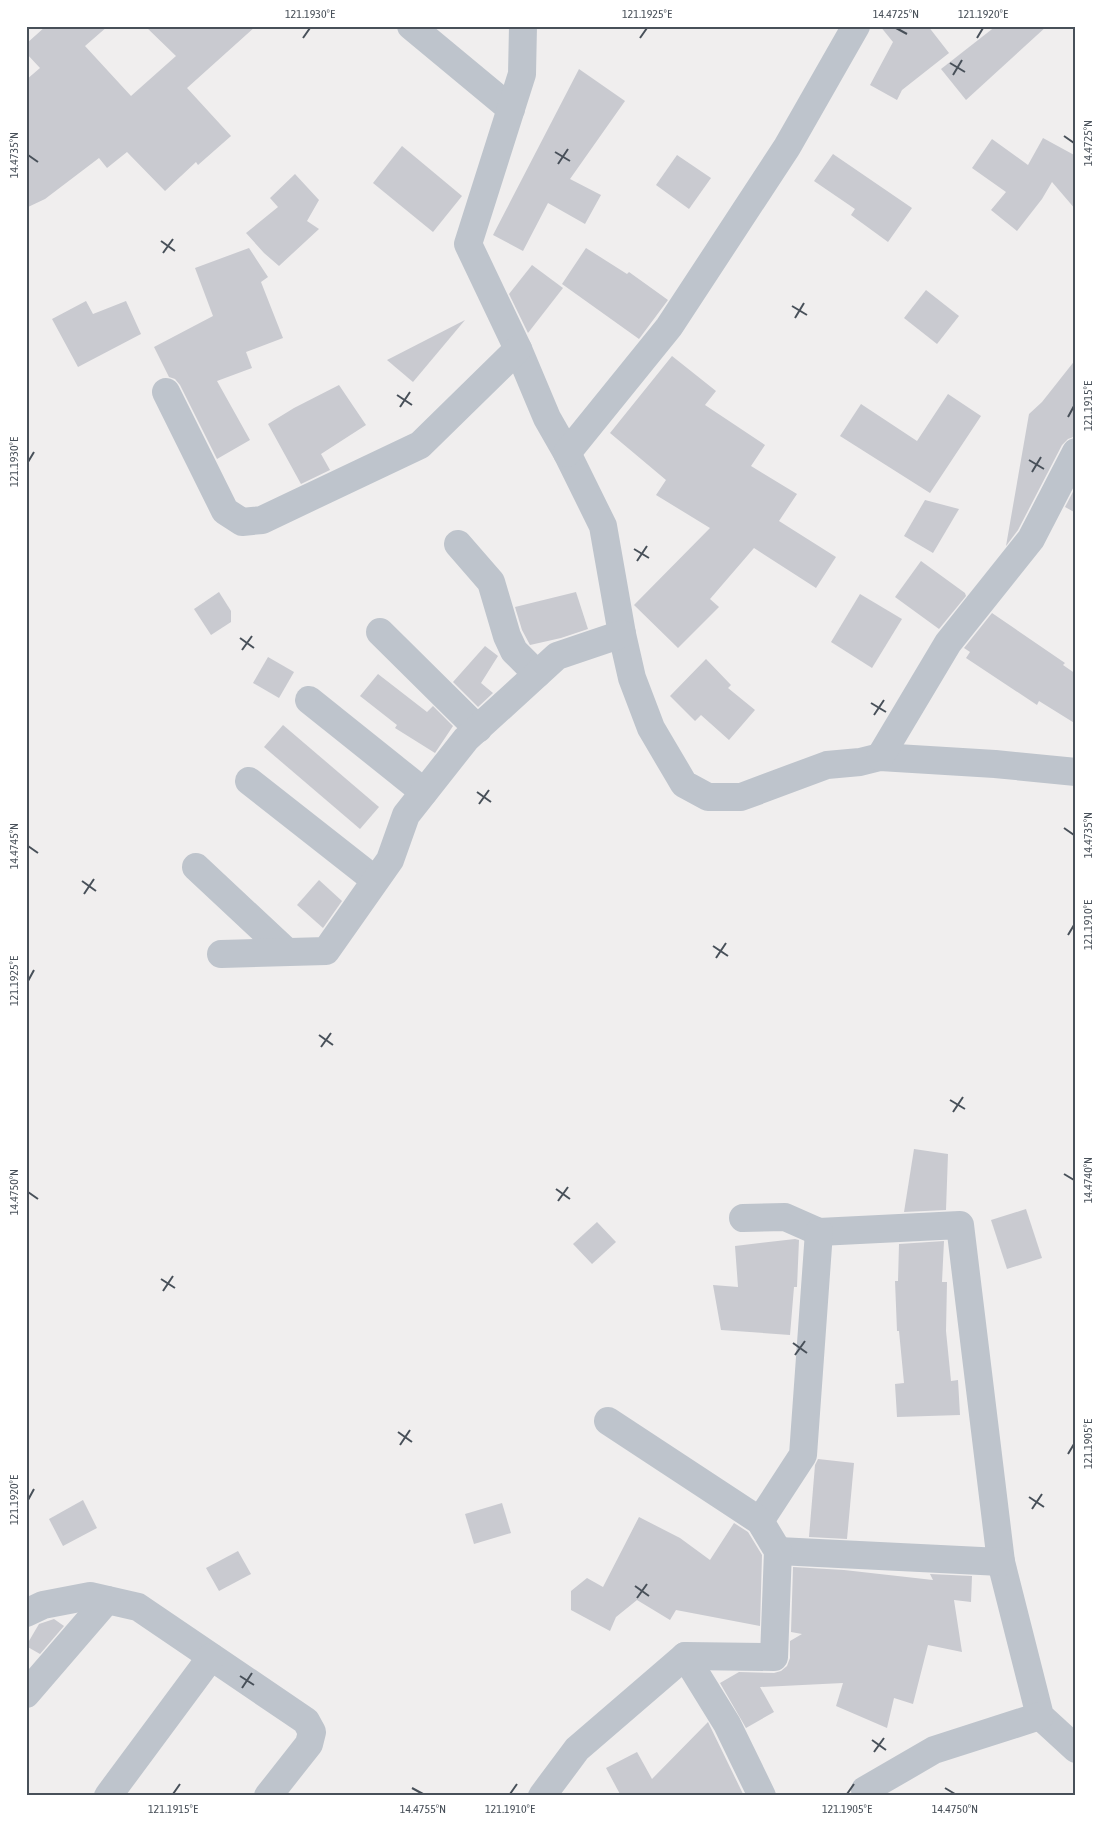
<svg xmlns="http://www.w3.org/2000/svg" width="1102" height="1822" font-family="'Asap Condensed',sans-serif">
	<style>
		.building { fill: #c9cad0 }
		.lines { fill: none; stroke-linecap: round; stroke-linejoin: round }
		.street { stroke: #bec4cc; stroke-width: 28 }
		.ticks { fill: none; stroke: #485059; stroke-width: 2 }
		.neatline { fill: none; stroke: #485059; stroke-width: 2 }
		.ticks-label { font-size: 12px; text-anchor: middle; fill: #485059 }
	</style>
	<rect width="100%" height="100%" fill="#f0eeee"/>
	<g class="building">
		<path d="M 46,26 L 108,26 L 85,46 L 131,96 L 176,56 L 145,26 L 256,26 L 187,88 L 231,136 L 198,165 L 196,162 L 165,191 L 127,152 L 107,168 L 99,158 L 45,199 L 26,208 L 26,80 L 40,68 L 26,53 L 26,44 Z"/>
		<path d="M 880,26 L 928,26 L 949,53 L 902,90 L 897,100 L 870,85 L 893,42 Z"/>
		<path d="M 996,26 L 1047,26 L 966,100 L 941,69 Z"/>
		<path d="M 579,69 L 625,101 L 570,179 L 601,195 L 585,224 L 548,203 L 523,251 L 493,235 Z"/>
		<path d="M 1043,138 L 1076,156 L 1076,210 L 1052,182 L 1042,199 L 1017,231 L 991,210 L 1006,192 L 972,168 L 992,139 L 1028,165 Z"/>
		<path d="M 402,146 L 462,196 L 433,232 L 373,183 Z"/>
		<path d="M 833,154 L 912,208 L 888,242 L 851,215 L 855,209 L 814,181 Z"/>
		<path d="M 677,155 L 711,178 L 689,209 L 656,185 Z"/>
		<path d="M 295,174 L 319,200 L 307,221 L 319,229 L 279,266 L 264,253 L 246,233 L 278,207 L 270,198 Z"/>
		<path d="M 249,248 L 268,277 L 261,282 L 283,338 L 246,352 L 252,368 L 217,381 L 250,440 L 217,459 L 180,385 L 175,379 L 169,377 L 154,347 L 213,316 L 195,268 Z"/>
		<path d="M 586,248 L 627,274 L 629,272 L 668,300 L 639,339 L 562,284 Z"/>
		<path d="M 532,265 L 563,288 L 528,333 L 509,294 Z"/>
		<path d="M 926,290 L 959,316 L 937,344 L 904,318 Z"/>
		<path d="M 86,301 L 93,314 L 126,301 L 141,334 L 78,367 L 52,319 Z"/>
		<path d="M 465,320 L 413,382 L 387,360 Z"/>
		<path d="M 672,356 L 716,391 L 705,405 L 765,445 L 751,466 L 797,494 L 779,521 L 836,557 L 816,588 L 754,548 L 710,599 L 719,607 L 678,648 L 634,605 L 710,528 L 656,495 L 666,480 L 610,433 Z"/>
		<path d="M 1076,359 L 1076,436 L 1068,439 L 1062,445 L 1018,530 L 1006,546 L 1029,414 L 1042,402 Z"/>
		<path d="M 339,385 L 366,425 L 321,454 L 330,470 L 301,484 L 268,424 L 294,408 Z"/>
		<path d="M 948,394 L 981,416 L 930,493 L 840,436 L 861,404 L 917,441 Z"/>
		<path d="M 1076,486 L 1076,513 L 1065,507 Z"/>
		<path d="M 925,500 L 959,509 L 933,553 L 904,536 Z"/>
		<path d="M 921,561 L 965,593 L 966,596 L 939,629 L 895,597 Z"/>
		<path d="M 219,592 L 231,611 L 231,622 L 211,635 L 194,609 Z"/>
		<path d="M 576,592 L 588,629 L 561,638 L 530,645 L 522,630 L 515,607 Z"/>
		<path d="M 860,594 L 902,619 L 872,668 L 831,642 Z"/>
		<path d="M 992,613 L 1065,663 L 1063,665 L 1076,674 L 1076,724 L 1039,701 L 1037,705 L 966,658 L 970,652 L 964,648 Z"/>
		<path d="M 485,646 L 498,656 L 481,683 L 493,693 L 478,707 L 453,682 Z"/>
		<path d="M 268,657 L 294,672 L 279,698 L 253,683 Z"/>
		<path d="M 706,659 L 731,685 L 728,688 L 755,710 L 729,740 L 701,715 L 695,721 L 670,696 Z"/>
		<path d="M 378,674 L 427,712 L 433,706 L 453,726 L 435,753 L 395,728 L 397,725 L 360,696 Z"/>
		<path d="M 283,725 L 379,807 L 360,829 L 264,747 Z"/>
		<path d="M 319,880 L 342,901 L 323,928 L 297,905 Z"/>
		<path d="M 914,1149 L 948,1154 L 946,1210 L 904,1212 Z"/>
		<path d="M 1026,1209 L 1042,1258 L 1007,1269 L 991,1220 Z"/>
		<path d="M 597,1222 L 616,1242 L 592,1264 L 573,1244 Z"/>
		<path d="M 795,1239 L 799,1240 L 797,1287 L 794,1287 L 790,1335 L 721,1330 L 713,1285 L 738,1287 L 735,1246 Z"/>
		<path d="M 944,1241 L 942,1282 L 947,1282 L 946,1331 L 951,1381 L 958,1380 L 960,1415 L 897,1417 L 895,1384 L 904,1383 L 899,1331 L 897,1331 L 895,1281 L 898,1281 L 899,1244 Z"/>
		<path d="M 818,1459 L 854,1463 L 847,1539 L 809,1537 L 815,1465 Z"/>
		<path d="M 83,1500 L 97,1528 L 63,1546 L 49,1519 Z"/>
		<path d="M 502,1503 L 511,1533 L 474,1544 L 465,1514 Z"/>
		<path d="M 639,1517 L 680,1538 L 710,1560 L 734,1523 L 748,1532 L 762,1555 L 760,1626 L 676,1610 L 670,1620 L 637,1600 L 616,1617 L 610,1631 L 571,1610 L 571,1591 L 587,1578 L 603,1587 Z"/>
		<path d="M 238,1551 L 251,1574 L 219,1591 L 206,1568 Z"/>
		<path d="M 793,1567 L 844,1570 L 933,1580 L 930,1574 L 972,1576 L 971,1602 L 954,1600 L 962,1652 L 928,1645 L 913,1704 L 894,1698 L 887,1728 L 836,1706 L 843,1683 L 760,1687 L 774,1712 L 746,1728 L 720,1683 L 739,1672 L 774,1673 L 781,1671 L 787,1666 L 790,1658 L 790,1641 L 802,1634 L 791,1632 Z"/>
		<path d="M 54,1619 L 64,1626 L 40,1654 L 26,1646 L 39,1624 Z"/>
		<path d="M 708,1722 L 744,1796 L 621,1796 L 606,1768 L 637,1752 L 652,1779 Z"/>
	</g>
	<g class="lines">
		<g class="street">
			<path d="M 411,26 L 511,109"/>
			<path d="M 523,26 L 522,74 L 468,244 L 518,349 L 547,418 L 567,453 L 603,526 L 622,634 L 632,678 L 651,728 L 684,784 L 708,797 L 741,797 L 827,765 L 860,762 L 880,757 L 995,764 L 1076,772"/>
			<path d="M 166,392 L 225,511 L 242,522 L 262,520 L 420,445 L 518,349"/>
			<path d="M 567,453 L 669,327 L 787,147 L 856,26"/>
			<path d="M 458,544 L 491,582 L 507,636 L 514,651 L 537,674"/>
			<path d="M 380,632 L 478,729"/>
			<path d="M 309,700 L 424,792"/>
			<path d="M 880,757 L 948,643 L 1031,539 L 1076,452"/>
			<path d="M 249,781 L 375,880"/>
			<path d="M 196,867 L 287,952"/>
			<path d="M 221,954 L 326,951 L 390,860 L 406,815 L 466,739 L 557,656 L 622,634"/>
			<path d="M 743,1218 L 785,1217 L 819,1232 L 960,1225 L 1001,1562 L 1040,1716 L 1076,1749"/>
			<path d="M 760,1521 L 803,1455 L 819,1232"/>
			<path d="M 778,1551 L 1001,1562"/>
			<path d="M 26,1613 L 43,1605 L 90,1596 L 138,1607 L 306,1721 L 312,1732 L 309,1744 L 268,1796"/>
			<path d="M 685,1656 L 727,1724 L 762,1796"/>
			<path d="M 26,1694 L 107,1600"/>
			<path d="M 865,1790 L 934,1750 L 1040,1716"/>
			<path d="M 108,1796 L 211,1657"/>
			<path d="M 542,1796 L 577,1749 L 685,1656 L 774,1657 L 778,1551 L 760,1521 L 608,1421"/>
		</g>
	</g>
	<path class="ticks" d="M 896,28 L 907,34M 303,38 L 310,28M 640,38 L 647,28M 977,38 L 983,28M 950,63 L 965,72M 953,75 L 962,60M 1064,136 L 1074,143M 555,152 L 570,161M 28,155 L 38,162M 558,164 L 568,149M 161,241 L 175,251M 163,253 L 173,239M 792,306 L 807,315M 795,318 L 804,303M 397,395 L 412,405M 400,407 L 410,392M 1068,417 L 1074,406M 1029,460 L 1044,469M 28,462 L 34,452M 1032,472 L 1041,457M 634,549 L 649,558M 637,561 L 647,546M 240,638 L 254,648M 242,650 L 252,636M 871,703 L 886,712M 874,715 L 884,700M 477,792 L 491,802M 479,804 L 489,790M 1064,828 L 1074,835M 28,846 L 38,853M 82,881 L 96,891M 84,894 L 94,879M 1068,935 L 1074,925M 713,946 L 728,956M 716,958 L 726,943M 28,981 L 34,970M 319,1035 L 333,1045M 321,1047 L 331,1033M 950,1100 L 965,1109M 953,1112 L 963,1097M 1064,1174 L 1074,1180M 556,1189 L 570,1199M 28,1192 L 38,1199M 558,1201 L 568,1187M 161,1279 L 175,1288M 163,1291 L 173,1276M 793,1343 L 807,1353M 795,1355 L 805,1341M 398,1432 L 412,1442M 400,1445 L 410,1430M 1068,1454 L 1074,1444M 1029,1497 L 1044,1507M 28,1500 L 34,1489M 1032,1509 L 1042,1494M 635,1586 L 649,1596M 637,1598 L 647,1584M 240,1676 L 254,1685M 242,1688 L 252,1673M 872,1740 L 886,1750M 874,1752 L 884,1738M 412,1788 L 423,1794M 945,1788 L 955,1794M 173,1794 L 180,1784M 510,1794 L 517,1784M 847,1794 L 854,1784"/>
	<rect width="1102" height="1822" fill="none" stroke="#ffffff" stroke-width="55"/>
	<rect x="28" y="28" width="1046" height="1766" class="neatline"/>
	<g class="ticks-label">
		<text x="310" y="18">121.1930°E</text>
		<text x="647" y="18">121.1925°E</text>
		<text x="896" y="18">14.4725°N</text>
		<text x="983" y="18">121.1920°E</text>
		<text transform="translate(1088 143) rotate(-90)" y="4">14.4725°N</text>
		<text transform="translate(14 155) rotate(-90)" y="4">14.4735°N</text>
		<text transform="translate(1088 406) rotate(-90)" y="4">121.1915°E</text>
		<text transform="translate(14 462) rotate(-90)" y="4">121.1930°E</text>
		<text transform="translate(1088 835) rotate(-90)" y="4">14.4735°N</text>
		<text transform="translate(14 846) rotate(-90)" y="4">14.4745°N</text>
		<text transform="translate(1088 925) rotate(-90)" y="4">121.1910°E</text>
		<text transform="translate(14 981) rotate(-90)" y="4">121.1925°E</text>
		<text transform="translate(1088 1180) rotate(-90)" y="4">14.4740°N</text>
		<text transform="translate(14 1192) rotate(-90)" y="4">14.4750°N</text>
		<text transform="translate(1088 1444) rotate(-90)" y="4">121.1905°E</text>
		<text transform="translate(14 1500) rotate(-90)" y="4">121.1920°E</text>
		<text x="173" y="1813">121.1915°E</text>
		<text x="423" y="1813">14.4755°N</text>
		<text x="510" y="1813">121.1910°E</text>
		<text x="847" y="1813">121.1905°E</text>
		<text x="955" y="1813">14.4750°N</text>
	</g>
</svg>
